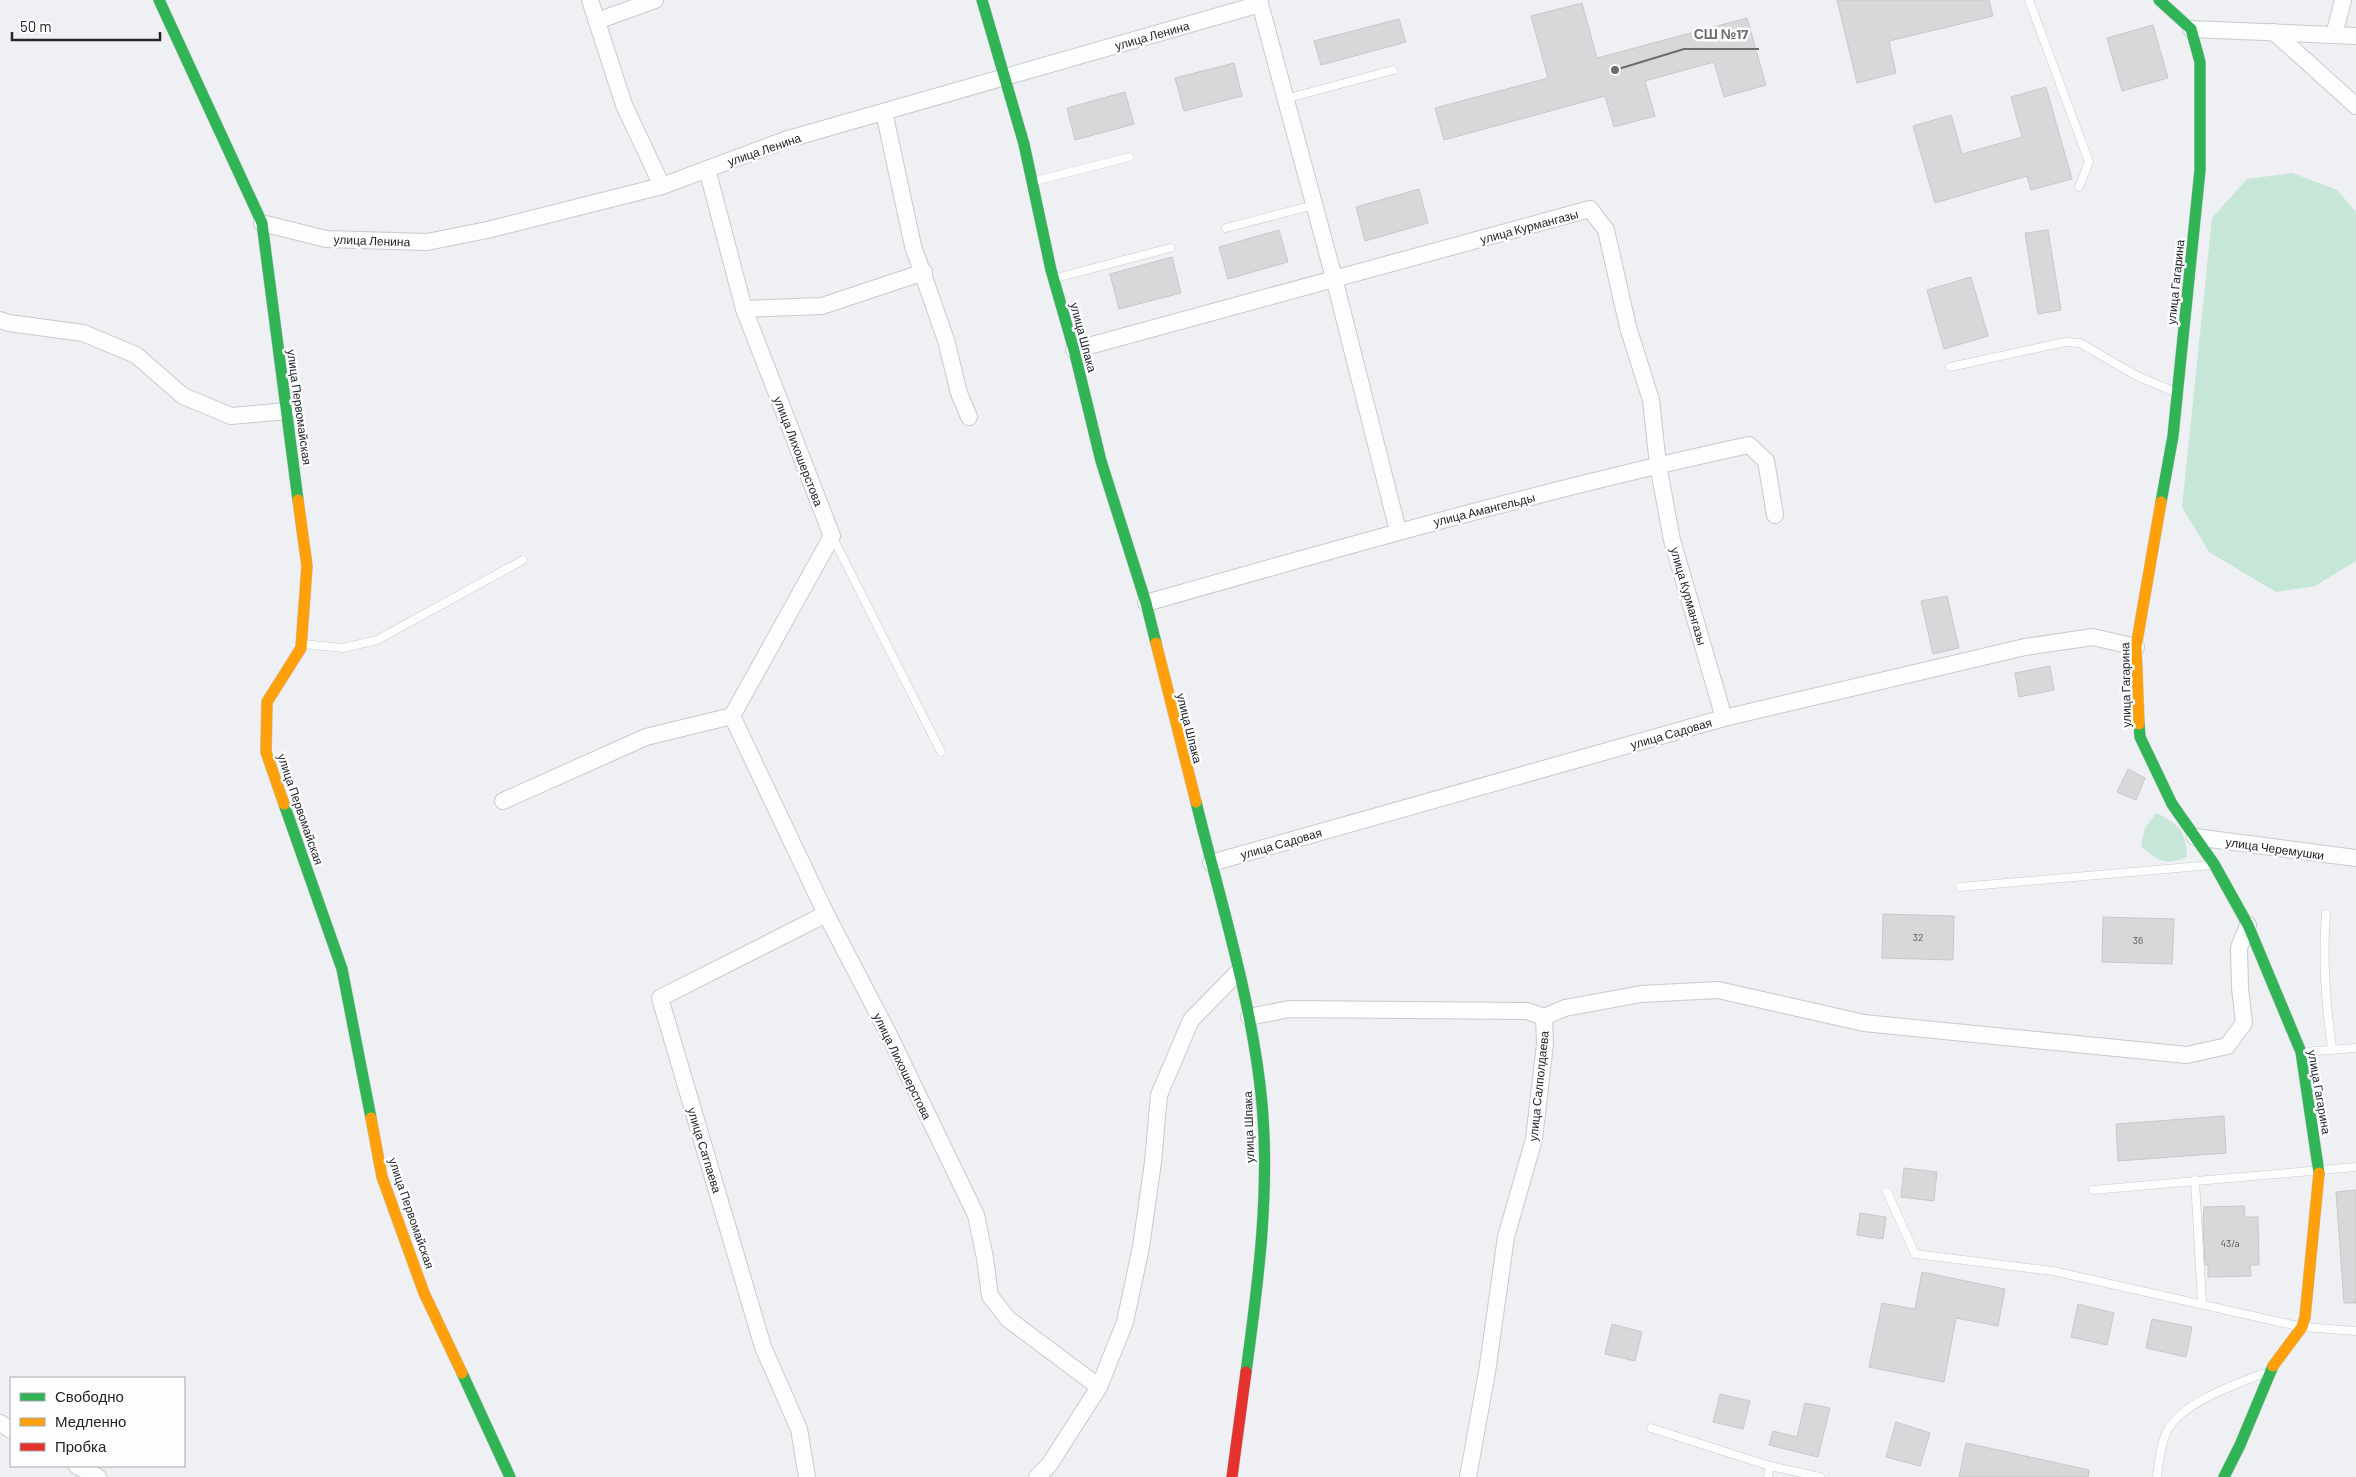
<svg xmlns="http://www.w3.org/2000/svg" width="2356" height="1477" font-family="Barlow,sans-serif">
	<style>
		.green { fill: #c6e6d8 }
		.building { fill: #d8d8da; stroke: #c8c8c9 }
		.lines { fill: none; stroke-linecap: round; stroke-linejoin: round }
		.lane-casing { stroke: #c8cacc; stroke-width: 9 }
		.street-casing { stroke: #c8cacc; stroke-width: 18 }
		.fast-casing { stroke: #c8cacc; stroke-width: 12 }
		.slow-casing { stroke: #c8cacc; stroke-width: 12 }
		.jam-casing { stroke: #c8cacc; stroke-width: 12 }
		.lane { stroke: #fcfdfd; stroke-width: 8 }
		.street { stroke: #fcfdfd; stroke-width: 16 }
		.fast { stroke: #30b455; stroke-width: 11 }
		.slow { stroke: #ff9f0a; stroke-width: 11 }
		.jam { stroke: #e5322d; stroke-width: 11 }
		.labels { text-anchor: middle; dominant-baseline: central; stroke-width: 5; stroke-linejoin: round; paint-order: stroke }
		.number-label { font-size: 10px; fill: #525354 }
		.street-label { font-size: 12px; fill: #242526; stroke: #fcfdff }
		.leader { fill: none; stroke: #6b6c6e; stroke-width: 2 }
		.callout-dot { fill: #6b6c6e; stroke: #fcfdff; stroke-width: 2 }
		.callout-label { font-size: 14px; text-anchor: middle; font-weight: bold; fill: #6b6c6e; stroke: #fcfdff; stroke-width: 5; stroke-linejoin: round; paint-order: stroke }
	</style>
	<rect width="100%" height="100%" fill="#eef0f3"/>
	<g class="green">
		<path d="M 2292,173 L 2337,190 L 2356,212 L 2356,561 L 2315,586 L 2276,592 L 2209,552 L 2182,507 L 2212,218 L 2247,179 Z"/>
		<path d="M 2156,813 C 2179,824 2186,831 2187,857 C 2166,866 2157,861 2141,846 L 2145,828 Z"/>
	</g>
	<g class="building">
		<path d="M 1837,0 L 1989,0 L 1993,16 L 1889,41 L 1896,73 L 1857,83 Z"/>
		<path d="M 1582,3 L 1597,58 L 1747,18 L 1766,85 L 1724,97 L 1714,62 L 1645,81 L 1655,116 L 1614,127 L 1605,96 L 1444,140 L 1435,108 L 1548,78 L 1531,16 Z"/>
		<path d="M 1399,19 L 1406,42 L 1321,65 L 1314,41 Z"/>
		<path d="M 2153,25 L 2168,78 L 2122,91 L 2107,38 Z"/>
		<path d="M 1234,63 L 1242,96 L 1184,111 L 1175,78 Z"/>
		<path d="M 2046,87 L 2072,179 L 2031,190 L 2027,176 L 1935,203 L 1913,126 L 1951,115 L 1962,154 L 2022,137 L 2011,97 Z"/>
		<path d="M 1125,92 L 1134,124 L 1075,140 L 1067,108 Z"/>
		<path d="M 1419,189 L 1428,223 L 1365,241 L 1356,207 Z"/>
		<path d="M 1279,230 L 1288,262 L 1228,279 L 1219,247 Z"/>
		<path d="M 2048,230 L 2061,310 L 2038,314 L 2025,233 Z"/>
		<path d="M 1172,257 L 1181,293 L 1119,309 L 1110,274 Z"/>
		<path d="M 1971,277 L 1988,336 L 1944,349 L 1927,290 Z"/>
		<path d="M 1947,596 L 1959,648 L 1933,654 L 1921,601 Z"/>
		<path d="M 2050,666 L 2054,690 L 2019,697 L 2015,673 Z"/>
		<path d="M 2128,769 L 2145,778 L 2136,800 L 2117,792 Z"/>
		<path d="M 1883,914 L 1954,916 L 1953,960 L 1882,958 Z"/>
		<path d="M 2103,917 L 2174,919 L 2172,964 L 2102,962 Z"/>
		<path d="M 2224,1116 L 2226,1153 L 2118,1161 L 2116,1124 Z"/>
		<path d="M 1904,1168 L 1937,1172 L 1934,1201 L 1901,1197 Z"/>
		<path d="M 2356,1190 L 2356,1303 L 2344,1303 L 2336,1192 Z"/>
		<path d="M 2244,1206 L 2245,1217 L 2258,1217 L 2259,1265 L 2250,1265 L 2251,1276 L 2208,1277 L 2208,1265 L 2205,1265 L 2203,1222 L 2204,1207 Z"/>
		<path d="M 1860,1213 L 1886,1217 L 1883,1239 L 1857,1235 Z"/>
		<path d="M 1922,1272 L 2005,1289 L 1998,1326 L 1956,1318 L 1944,1382 L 1869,1367 L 1882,1303 L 1915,1309 Z"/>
		<path d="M 2078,1304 L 2114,1313 L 2107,1345 L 2071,1337 Z"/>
		<path d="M 2152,1319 L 2192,1327 L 2186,1357 L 2146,1348 Z"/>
		<path d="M 1612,1324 L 1642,1332 L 1635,1361 L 1605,1354 Z"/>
		<path d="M 1720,1394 L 1750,1401 L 1743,1429 L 1713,1422 Z"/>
		<path d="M 1805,1403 L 1830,1408 L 1818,1457 L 1769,1445 L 1773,1431 L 1797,1437 Z"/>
		<path d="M 1896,1422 L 1930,1433 L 1920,1466 L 1886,1457 Z"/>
		<path d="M 1966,1443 L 2089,1470 L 2088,1477 L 1959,1477 Z"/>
	</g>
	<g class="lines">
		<g class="lane-casing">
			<g id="lane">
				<path d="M 2029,0 L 2089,162 L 2079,187"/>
				<path d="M 1285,99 L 1393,70"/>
				<path d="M 1035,181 L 1129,157"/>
				<path d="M 1226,228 L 1314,205"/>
				<path d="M 1056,278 L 1170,248"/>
				<path d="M 1950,367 L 2065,342 L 2080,343 L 2137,376 L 2175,392"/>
				<path d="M 833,538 L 941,752"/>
				<path d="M 303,644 L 343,648 L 377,640 L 523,560"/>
				<path d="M 1960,887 L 2212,865"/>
				<path d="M 2326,914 C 2322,960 2326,1004 2332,1049"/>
				<path d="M 2303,1052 L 2356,1048"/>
				<path d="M 2195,1180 L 2202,1303"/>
				<path d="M 2093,1190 L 2356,1167"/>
				<path d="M 1887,1192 L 1915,1254 L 2053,1271 L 2302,1327 L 2356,1331"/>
				<path d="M 1651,1428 L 1770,1466 L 1820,1477"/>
				<path d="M 1768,1477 L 1770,1466"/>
				<path d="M 2157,1477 C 2159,1462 2160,1446 2167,1431 C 2181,1403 2234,1385 2262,1374"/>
			</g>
		</g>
		<g class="street-casing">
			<g id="street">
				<path d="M 590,0 L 624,105 L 662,186"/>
				<path d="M 1259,0 L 1334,278 L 1398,531"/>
				<path d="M 597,21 L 655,0"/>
				<path d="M 2191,29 L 2356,36"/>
				<path d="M 2274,32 L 2356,106"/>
				<path d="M 2334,35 L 2343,0"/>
				<path d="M 884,112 L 913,246 L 946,340 L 959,393 L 969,417"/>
				<path d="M 262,223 L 326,239 L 427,242 L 487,230 L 662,186 L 785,140 L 1260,4"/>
				<path d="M 744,309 L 822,306 L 924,272"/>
				<path d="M 0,320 L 9,323 L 83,333 L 136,355 L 183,396 L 231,416 L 287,411"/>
				<path d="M 1074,350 L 1590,209 L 1606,230 L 1628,327 L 1651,400 L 1658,465 L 1672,540 L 1724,718"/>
				<path d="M 1146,603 C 1346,546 1546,489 1749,445 L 1766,461 L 1775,515"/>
				<path d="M 732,716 L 826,914 L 888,1033 L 976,1215 L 985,1258 L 990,1296 L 1008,1319 L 1099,1387"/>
				<path d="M 503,801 L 646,737 L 732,716 L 832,536 L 744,309 L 707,169"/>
				<path d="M 2195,837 L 2356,858"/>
				<path d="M 1211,863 L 1724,718 L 2025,647 L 2093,637 L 2136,647"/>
				<path d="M 1249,1017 L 1289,1009 L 1527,1011 L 1544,1017 L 1545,1044 L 1534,1139 L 1506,1237 L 1487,1372 L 1468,1477"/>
				<path d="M 1544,1017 L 1565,1008 L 1641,994 L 1718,990 L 1864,1023 L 2187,1055 L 2227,1046 L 2244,1023 L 2240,988 L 2239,948 L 2248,925"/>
				<path d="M 0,1423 L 11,1430"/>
				<path d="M 77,1466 L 98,1477"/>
				<path d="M 807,1477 L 799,1429 L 763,1347 L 660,998 L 826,914"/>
				<path d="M 1037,1477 L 1049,1465 L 1099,1387 L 1125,1322 L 1141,1247 L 1153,1162 L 1159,1095 L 1191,1020 L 1237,973"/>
			</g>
		</g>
		<g class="fast-casing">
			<g id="fast">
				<path d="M 159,0 L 262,223 L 298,500"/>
				<path d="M 982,0 L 1024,144 L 1051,270 L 1074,350 L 1101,461 L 1146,603 L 1156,643"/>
				<path d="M 2159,0 L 2191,29 L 2200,62 L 2200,170 L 2173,436 L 2161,502"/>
				<path d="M 2139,724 L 2140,737 L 2172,804 L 2214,864 L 2248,925 L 2301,1052 L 2319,1173"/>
				<path d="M 1196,802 C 1220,900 1253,1004 1262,1104 C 1270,1193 1258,1284 1246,1372"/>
				<path d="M 284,804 L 342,969 L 371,1118"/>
				<path d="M 462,1373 L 510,1477"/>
				<path d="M 2224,1477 L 2240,1445 L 2273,1366"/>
			</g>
		</g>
		<g class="slow-casing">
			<g id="slow">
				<path d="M 1156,643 L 1196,802"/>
				<path d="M 2139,724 L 2136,647 L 2161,502"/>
				<path d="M 284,804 L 266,752 L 267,702 L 301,648 L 307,566 L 298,500"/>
				<path d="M 371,1118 L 382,1177 L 424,1293 L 462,1373"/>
				<path d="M 2273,1366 L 2302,1327 L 2305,1317 L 2319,1173"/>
			</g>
		</g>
		<g class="jam-casing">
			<path id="jam" d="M 1232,1477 L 1246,1372"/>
		</g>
		<use href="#lane" class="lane"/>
		<use href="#street" class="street"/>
		<use href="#fast" class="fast"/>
		<use href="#slow" class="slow"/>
		<use href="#jam" class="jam"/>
	</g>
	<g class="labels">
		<g class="number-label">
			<text x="1918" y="937">32</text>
			<text x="2138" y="940">36</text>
			<text x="2230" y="1243">43/a</text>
		</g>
		<g class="street-label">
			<text transform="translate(1152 35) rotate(-16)">улица Ленина</text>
			<text transform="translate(764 149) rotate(-19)">улица Ленина</text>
			<text transform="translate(1529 226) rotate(-15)">улица Курмангазы</text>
			<text transform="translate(372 240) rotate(2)">улица Ленина</text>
			<text transform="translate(2175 282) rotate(-84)">улица Гагарина</text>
			<text transform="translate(1084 337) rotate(75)">улица Шпака</text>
			<text transform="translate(300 407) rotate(82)">улица Первомайская</text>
			<text transform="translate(799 451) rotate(69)">улица Лихошерстова</text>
			<text transform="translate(1484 509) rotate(-14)">улица Амангельды</text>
			<text transform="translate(1689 596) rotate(74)">улица Курмангазы</text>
			<text transform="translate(2125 685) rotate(-91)">улица Гагарина</text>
			<text transform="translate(1190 728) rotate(76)">улица Шпака</text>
			<text transform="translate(1671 733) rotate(-16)">улица Садовая</text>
			<text transform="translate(301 809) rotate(71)">улица Первомайская</text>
			<text transform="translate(1281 843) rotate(-16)">улица Садовая</text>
			<text transform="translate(2275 848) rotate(8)">улица Черемушки</text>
			<text transform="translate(903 1066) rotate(64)">улица Лихошерстова</text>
			<text transform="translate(1538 1086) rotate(-84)">улица Салполдаева</text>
			<text transform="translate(2320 1092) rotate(80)">улица Гагарина</text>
			<text transform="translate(1248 1127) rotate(-92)">улица Шпака</text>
			<text transform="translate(705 1150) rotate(73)">улица Сатпаева</text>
			<text transform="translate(412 1213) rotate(71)">улица Первомайская</text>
		</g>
	</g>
	<path class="leader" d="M1615 70L1684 49H1759"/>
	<circle class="callout-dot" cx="1615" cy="70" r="5"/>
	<g class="callout-label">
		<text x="1721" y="39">СШ №17</text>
	</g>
	<rect x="10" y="1377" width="175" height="90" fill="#fcfdff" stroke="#a6a7a8"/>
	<rect x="20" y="1393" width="25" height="8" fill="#30b455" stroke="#a6a7a8"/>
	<text x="55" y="1402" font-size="15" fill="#242526">Свободно</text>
	<rect x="20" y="1418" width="25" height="8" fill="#ff9f0a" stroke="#a6a7a8"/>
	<text x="55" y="1427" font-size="15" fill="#242526">Медленно</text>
	<rect x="20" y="1443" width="25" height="8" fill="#e5322d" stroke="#a6a7a8"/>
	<text x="55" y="1452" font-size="15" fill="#242526">Пробка</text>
	<path d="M12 32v8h148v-8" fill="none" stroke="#242526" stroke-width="2.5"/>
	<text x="20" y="32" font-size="15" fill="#242526" stroke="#fcfdff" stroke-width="4" paint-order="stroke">50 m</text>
</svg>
